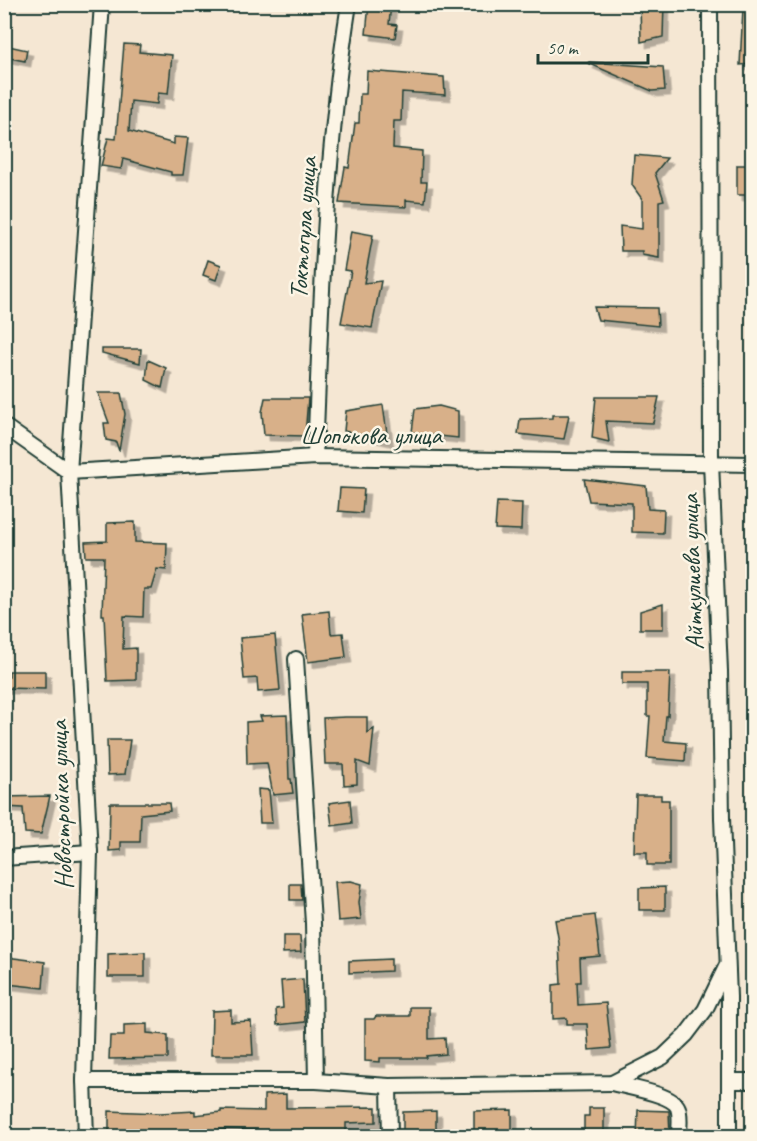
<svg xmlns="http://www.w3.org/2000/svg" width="757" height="1141" font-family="Caveat,sans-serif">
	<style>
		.building { fill: #d8b089; stroke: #1f3d34; stroke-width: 1.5; filter: url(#shadow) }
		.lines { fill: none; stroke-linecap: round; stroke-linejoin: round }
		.minor-casing { stroke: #1f3d34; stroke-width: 18 }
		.minor { stroke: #fcf5e5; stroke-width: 14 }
		.labels { text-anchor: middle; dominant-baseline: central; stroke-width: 5; stroke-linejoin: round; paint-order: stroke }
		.street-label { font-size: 26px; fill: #1f3d34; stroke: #fcf5e5 }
	</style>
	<defs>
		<filter id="shadow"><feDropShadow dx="5.5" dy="5.5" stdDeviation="0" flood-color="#0004"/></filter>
	</defs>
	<rect width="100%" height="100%" fill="#f5e7d3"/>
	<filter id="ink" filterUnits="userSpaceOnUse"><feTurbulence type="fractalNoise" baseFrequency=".0167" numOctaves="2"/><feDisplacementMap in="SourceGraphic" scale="12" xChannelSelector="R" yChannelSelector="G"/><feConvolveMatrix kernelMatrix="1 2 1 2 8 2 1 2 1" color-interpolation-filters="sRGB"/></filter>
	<g filter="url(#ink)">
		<g class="building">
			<path d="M 369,4 L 391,4 L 389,24 L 397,25 L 395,38 L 366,34 Z"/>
			<path d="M 640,4 L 664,4 L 663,37 L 641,42 Z"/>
			<path d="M 743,8 L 753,8 L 753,64 L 740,65 Z"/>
			<path d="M 124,44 L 140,45 L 139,52 L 172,55 L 168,94 L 158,93 L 157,104 L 131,101 L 129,131 L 174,144 L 174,137 L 188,138 L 183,175 L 171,175 L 171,172 L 123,159 L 121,169 L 101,166 L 108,138 L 116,139 Z"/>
			<path d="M 4,45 L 27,50 L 25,61 L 4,57 Z"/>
			<path d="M 589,62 L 663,67 L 665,90 L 652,91 L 588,63 Z"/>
			<path d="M 367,71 L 444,77 L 445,95 L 402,92 L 401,121 L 394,121 L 393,148 L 422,151 L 421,182 L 427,182 L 425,202 L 406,200 L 406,207 L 339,203 L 345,167 L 349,168 L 355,123 L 359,123 L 360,94 L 366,94 Z"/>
			<path d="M 634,155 L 667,158 L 655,173 L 664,200 L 659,201 L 659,258 L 642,255 L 642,251 L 621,251 L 620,226 L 642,229 L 642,199 L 632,185 Z"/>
			<rect x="737" y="165" width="16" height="30"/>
			<path d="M 351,231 L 373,235 L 364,283 L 381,281 L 372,328 L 341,323 L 351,271 L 344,270 Z"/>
			<path d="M 208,260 L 221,265 L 216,280 L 203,275 Z"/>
			<path d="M 594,307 L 657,308 L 658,326 L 598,320 Z"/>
			<path d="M 102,349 L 141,349 L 140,363 L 102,353 Z"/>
			<path d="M 148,360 L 166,368 L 162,388 L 146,380 Z"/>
			<path d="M 98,393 L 121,393 L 125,414 L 119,451 L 116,442 L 106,440 L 104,423 L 109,423 Z"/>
			<path d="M 596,397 L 659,397 L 653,423 L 606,421 L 609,442 L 592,438 Z"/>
			<path d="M 265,398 L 308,398 L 305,436 L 264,435 L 262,412 Z"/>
			<path d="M 383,405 L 388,441 L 344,431 L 346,411 Z"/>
			<path d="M 439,406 L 458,411 L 458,438 L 430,435 L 430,437 L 412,432 L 415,409 Z"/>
			<path d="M 552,415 L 569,415 L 564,439 L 518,434 L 520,419 L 552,418 Z"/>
			<path d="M 584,479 L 646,486 L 648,509 L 664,510 L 663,533 L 632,532 L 632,503 L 589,501 Z"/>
			<path d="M 340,488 L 364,489 L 362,513 L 338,511 Z"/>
			<path d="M 497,502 L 522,503 L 521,530 L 495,529 Z"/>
			<path d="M 135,522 L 135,542 L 167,543 L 166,570 L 157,569 L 151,589 L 144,589 L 143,617 L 124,616 L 123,649 L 136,648 L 136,680 L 107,681 L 104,615 L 102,615 L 104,557 L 86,557 L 85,542 L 107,541 L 107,523 Z"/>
			<path d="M 663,604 L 663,629 L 640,629 L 640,611 Z"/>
			<path d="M 329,611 L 331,634 L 343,633 L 346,657 L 308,662 L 302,614 Z"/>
			<path d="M 275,635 L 280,690 L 258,692 L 257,678 L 244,679 L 240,638 Z"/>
			<path d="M 9,671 L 45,671 L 45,689 L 4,688 L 4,677 L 9,677 Z"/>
			<path d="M 622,672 L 670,672 L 668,716 L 666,716 L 664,741 L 686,743 L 685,761 L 647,758 L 650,716 L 647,716 L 647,684 L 622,684 Z"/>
			<path d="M 287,715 L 289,779 L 291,779 L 293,793 L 273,795 L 267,763 L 247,764 L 246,722 L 262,721 L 260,716 Z"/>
			<path d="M 346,717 L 367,717 L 367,733 L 374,729 L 370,766 L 357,761 L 357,784 L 344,785 L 343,764 L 325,764 L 323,718 Z"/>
			<path d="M 107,740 L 130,740 L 125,774 L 108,775 Z"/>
			<path d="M 258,789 L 269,790 L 272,823 L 260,823 Z"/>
			<path d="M 636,795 L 661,795 L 661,800 L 669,800 L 669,865 L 647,865 L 647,852 L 634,852 Z"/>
			<path d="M 50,796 L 41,834 L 25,833 L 23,808 L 4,807 L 4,797 Z"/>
			<path d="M 350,800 L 352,823 L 332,826 L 329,803 Z"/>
			<path d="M 110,803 L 169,803 L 170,811 L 141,814 L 140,842 L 121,842 L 121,850 L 109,851 Z"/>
			<path d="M 351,881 L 362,884 L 359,902 L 361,919 L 338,921 L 335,882 Z"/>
			<path d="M 290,884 L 301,884 L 302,900 L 290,900 Z"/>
			<path d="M 665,887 L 665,910 L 639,910 L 639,888 Z"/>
			<path d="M 595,915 L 600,956 L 580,958 L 581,982 L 577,982 L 578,1005 L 606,1003 L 611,1048 L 589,1050 L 587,1024 L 567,1024 L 567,1018 L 553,1019 L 553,985 L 561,984 L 559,943 L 555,920 Z"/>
			<path d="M 283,936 L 300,936 L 301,952 L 283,953 Z"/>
			<path d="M 145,952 L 145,977 L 108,977 L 108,954 Z"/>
			<path d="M 6,957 L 45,962 L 43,988 L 7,984 Z"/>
			<path d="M 391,959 L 391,971 L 349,973 L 349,961 Z"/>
			<path d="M 303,979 L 305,1022 L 277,1025 L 276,1009 L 283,1008 L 281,981 Z"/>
			<path d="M 410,1007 L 429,1007 L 429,1039 L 445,1038 L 446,1054 L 426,1056 L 427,1058 L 380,1058 L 380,1062 L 365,1061 L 365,1019 L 374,1019 L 376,1016 L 410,1016 Z"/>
			<path d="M 231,1010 L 231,1022 L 251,1021 L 253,1055 L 211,1055 L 212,1011 Z"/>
			<path d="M 147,1024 L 147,1033 L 168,1035 L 168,1058 L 109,1059 L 110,1036 L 124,1036 L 124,1025 Z"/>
			<path d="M 286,1094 L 286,1108 L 376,1107 L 376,1122 L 346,1123 L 346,1135 L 288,1137 L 288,1131 L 225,1129 L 194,1133 L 194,1137 L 109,1137 L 109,1111 L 160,1113 L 195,1111 L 195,1115 L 221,1112 L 221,1110 L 264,1111 L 264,1095 Z"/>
			<path d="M 589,1108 L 604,1108 L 604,1133 L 584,1133 L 584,1116 L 589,1116 Z"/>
			<path d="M 512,1110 L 512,1137 L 474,1137 L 474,1111 Z"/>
			<path d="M 638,1110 L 669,1111 L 670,1137 L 637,1137 Z"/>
			<path d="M 436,1111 L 436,1137 L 403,1137 L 403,1112 Z"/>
		</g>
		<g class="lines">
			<g class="minor-casing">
				<g id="minor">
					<path d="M 710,4 L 711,462 L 720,671 L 722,818 L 729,997 L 729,1136"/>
					<path d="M 4,426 L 69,472 L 315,457 L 752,464"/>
					<path d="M 315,457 C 321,306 325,154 349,4"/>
					<path d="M 296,659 L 313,923 L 316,1081"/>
					<path d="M 4,858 L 90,852"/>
					<path d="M 84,1081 L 316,1081 L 389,1086 L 612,1083 L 663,1057 L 686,1035 L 705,1010 L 726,967"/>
					<path d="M 730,1081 L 752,1081"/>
					<path d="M 612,1083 C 626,1087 673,1094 678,1108 C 681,1116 679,1128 679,1136"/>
					<path d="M 389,1086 L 390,1136"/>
					<path d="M 86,1136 L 84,1081 L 90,852 L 69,472 L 102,4"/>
				</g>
			</g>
			<use href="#minor" class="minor"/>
		</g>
	</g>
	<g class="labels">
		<g class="street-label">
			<text transform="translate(303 228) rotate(-86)">Токтогула улица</text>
			<text x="371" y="435">Шопокова улица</text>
			<text transform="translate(692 572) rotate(-92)">Айткулиева улица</text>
			<text transform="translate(61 805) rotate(-92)">Новостройка улица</text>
		</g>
	</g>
	<rect width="757" height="1141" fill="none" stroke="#fcf5e5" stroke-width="24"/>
	<rect x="12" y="12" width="733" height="1117" fill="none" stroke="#1f3d34" stroke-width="2" filter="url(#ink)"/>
	<path d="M538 54v9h110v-9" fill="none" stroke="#1f3d34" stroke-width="3"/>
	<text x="547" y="54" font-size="18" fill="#1f3d34" stroke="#fcf5e5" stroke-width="4.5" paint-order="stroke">50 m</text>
</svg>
